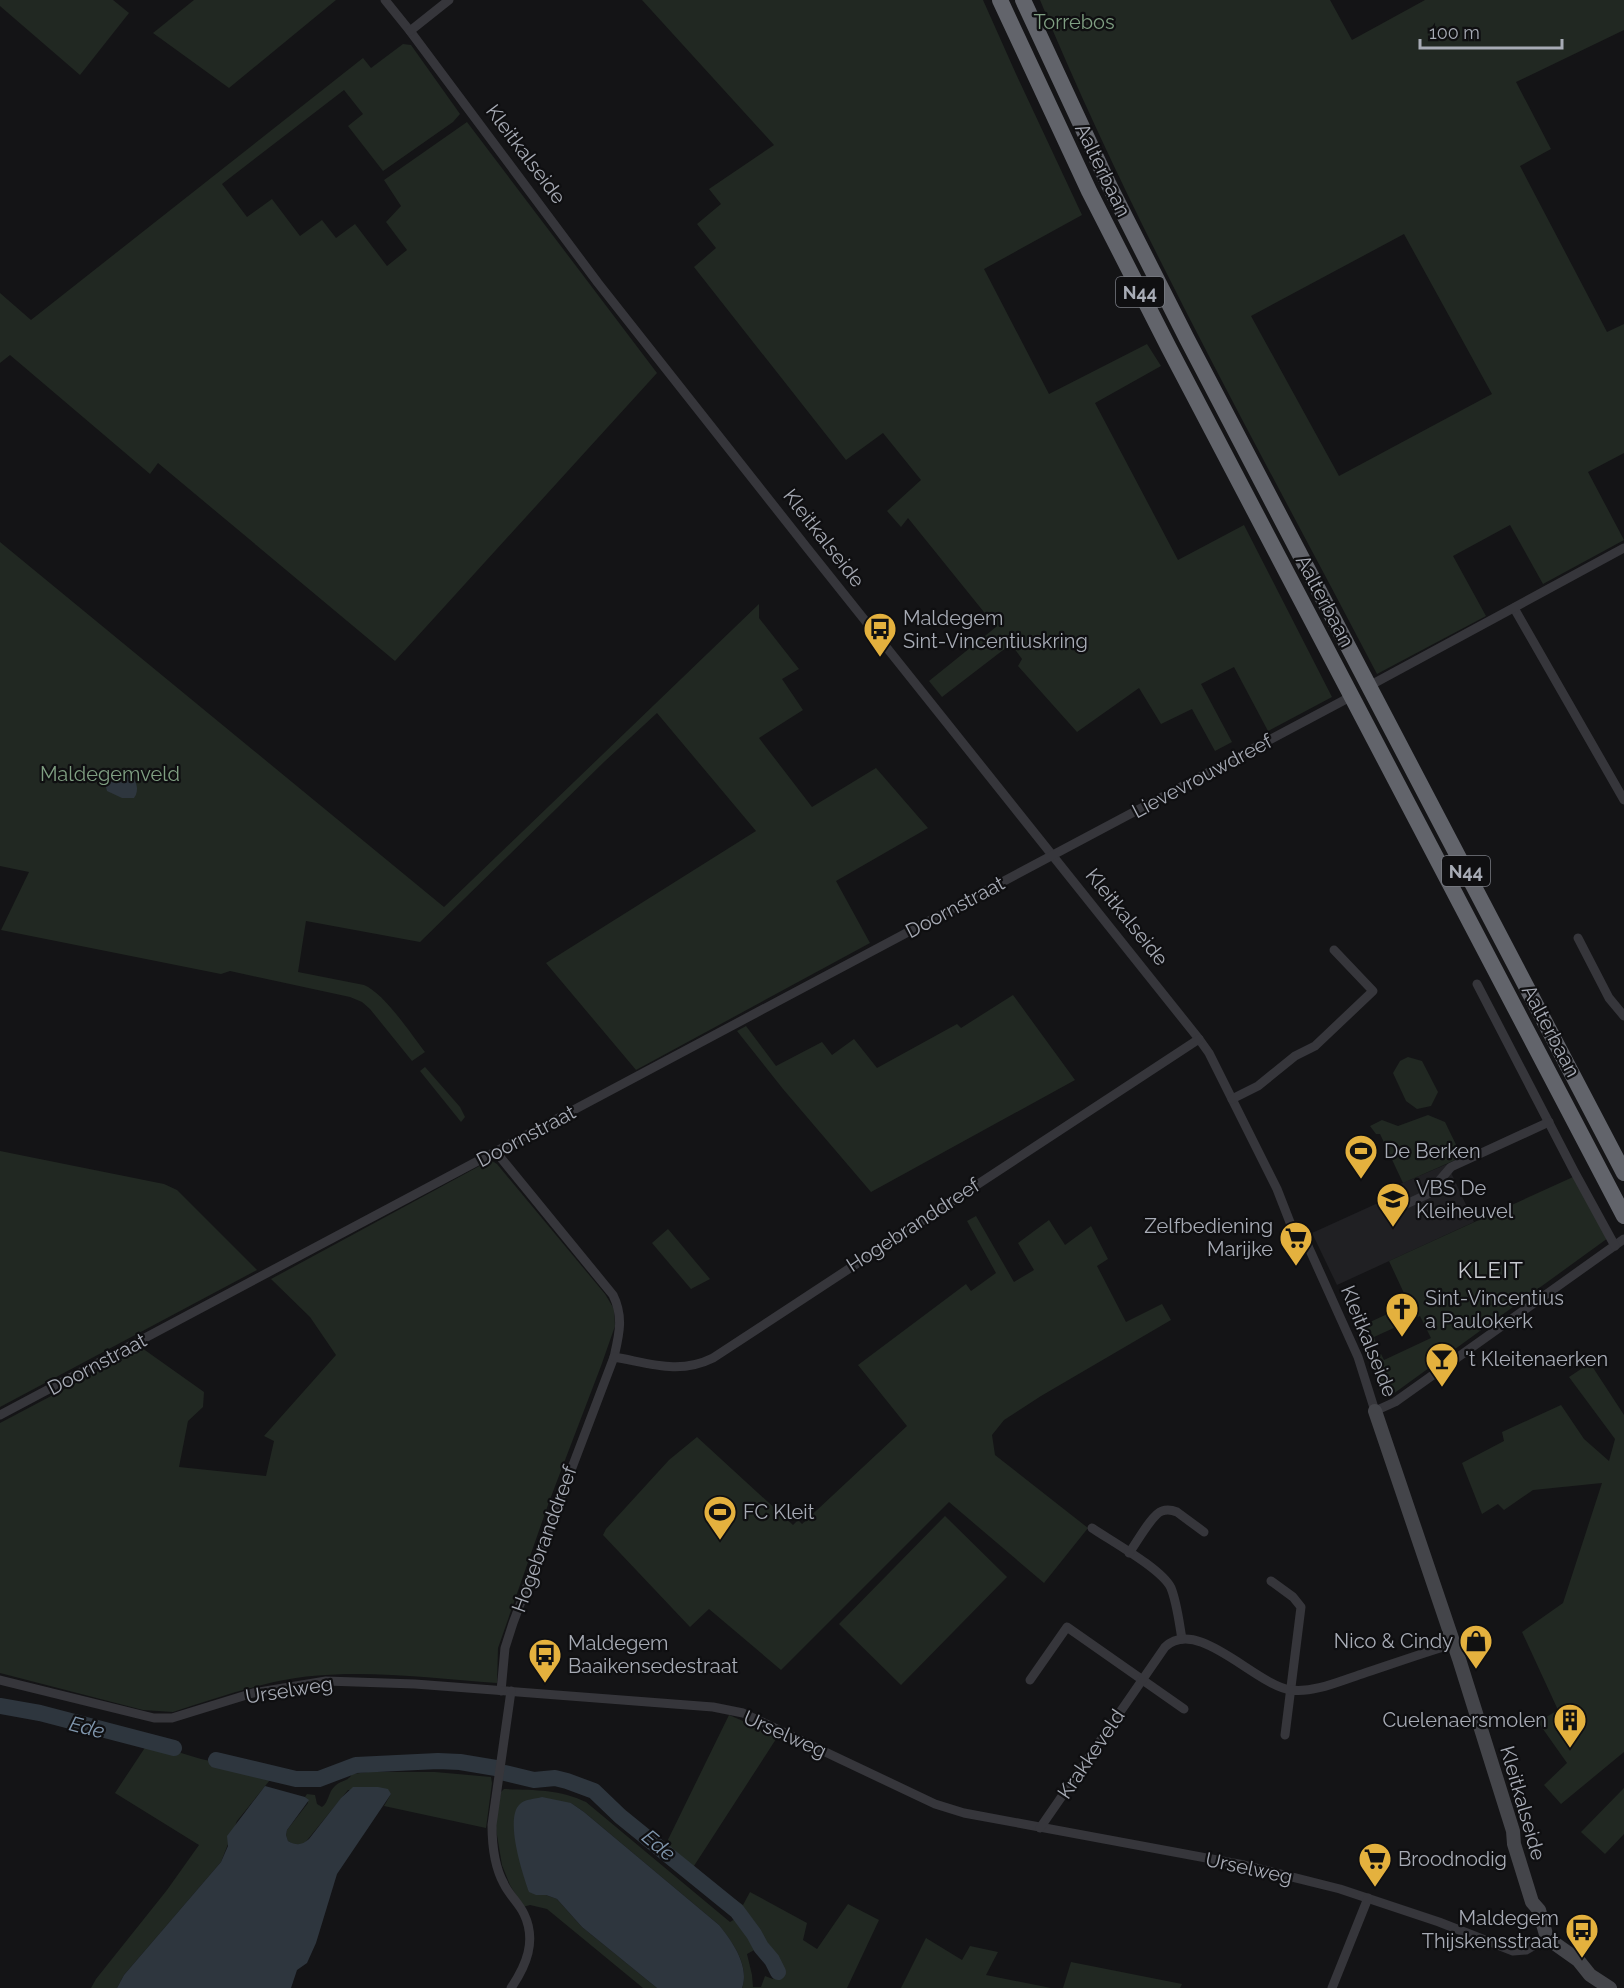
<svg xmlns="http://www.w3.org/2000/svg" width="1624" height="1988" font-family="Raleway,sans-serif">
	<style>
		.built { fill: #202023 }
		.green { fill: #212822; fill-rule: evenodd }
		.water { fill: #2e363e }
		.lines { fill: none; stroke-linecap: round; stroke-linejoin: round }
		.river { stroke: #2e363e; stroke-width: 16 }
		.street { stroke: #36363b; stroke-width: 9 }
		.secondary { stroke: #44454a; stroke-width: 14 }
		.highway { stroke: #62646b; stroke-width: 16 }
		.labels { text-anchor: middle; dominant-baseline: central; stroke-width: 4.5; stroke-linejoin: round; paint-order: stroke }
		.shield { fill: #0f0f11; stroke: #797c84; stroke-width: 1.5 }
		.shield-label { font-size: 18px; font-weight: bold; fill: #a7abb5 }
		.park-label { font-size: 20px; fill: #7f9f82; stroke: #0f0f11 }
		.street-label { font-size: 20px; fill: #a7abb5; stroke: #0f0f11 }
		.poi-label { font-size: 20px; fill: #a7abb5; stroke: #0f0f11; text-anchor: start }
		.water-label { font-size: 21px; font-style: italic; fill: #8097ae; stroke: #0f0f11 }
		.quarter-label { font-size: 22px; letter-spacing: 1.5px; fill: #c8cad1; stroke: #0f0f11 }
	</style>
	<rect width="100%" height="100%" fill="#141416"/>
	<path class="built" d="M 1447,1164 L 1474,1222 L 1337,1285 L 1312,1233 L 1389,1198 L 1386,1190 Z"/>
	<g class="green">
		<path d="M 0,0 L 113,0 L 129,13 L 80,75 L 0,6 Z"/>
		<path d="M 194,0 L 336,0 L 229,88 L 153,33 Z"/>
		<path d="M 642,0 L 983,0 L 1016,74 L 1082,215 L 984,269 L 1049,394 L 1147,344 L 1161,366 L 1095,403 L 1178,560 L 1244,525 L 1332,697 L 1268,731 L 1234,667 L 1201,684 L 1232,742 L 1215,751 L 1192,709 L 1161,724 L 1139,688 L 1077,732 L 1018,666 L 1022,659 L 1011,644 L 942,697 L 929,681 L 996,627 L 908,518 L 901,527 L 887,511 L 921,480 L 883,433 L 846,460 L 694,267 L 716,248 L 697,224 L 721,204 L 709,189 L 774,145 Z"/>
		<path d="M 1040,0 L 1330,0 L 1352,40 L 1425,0 L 1624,0 L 1624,30 L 1516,82 L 1551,149 L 1520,166 L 1607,332 L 1624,324 L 1624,453 L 1588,472 L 1624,540 L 1543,584 L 1510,525 L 1453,556 L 1486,616 L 1377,674 C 1261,452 1136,232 1040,0 ZM 1404,234 L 1492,394 L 1339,476 L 1251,316 Z"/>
		<path d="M 403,44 L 411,45 L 460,114 L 453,122 L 383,171 L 348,126 L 363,114 L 344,90 L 222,184 L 247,217 L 272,199 L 300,236 L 322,220 L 336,238 L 355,224 L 387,266 L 407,250 L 386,222 L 401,206 L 384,180 L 467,122 L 657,373 L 395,661 L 158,463 L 150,474 L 10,355 L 0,363 L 0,293 L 31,320 L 363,58 L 371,68 Z"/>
		<path d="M 0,542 L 444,907 L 759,604 L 759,618 L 799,669 L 782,679 L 803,710 L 759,738 L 812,807 L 876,768 L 928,828 L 836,881 L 870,943 L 636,1070 L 546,963 L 756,831 L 657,713 L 605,761 L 420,942 L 306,921 L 298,972 L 364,985 C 384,993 411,1034 425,1052 L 412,1061 L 370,1009 L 362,1002 L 350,997 L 230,971 L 221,974 L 1,930 L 29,872 L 0,866 Z"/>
		<path d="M 1013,995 L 1075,1080 L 871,1192 L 783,1089 L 737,1031 L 746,1026 L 776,1066 L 822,1042 L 832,1055 L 854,1039 L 877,1068 L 957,1024 L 961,1028 Z"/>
		<path d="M 1408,1057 L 1422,1061 L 1438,1092 L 1431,1106 L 1417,1109 L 1406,1101 L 1393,1073 L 1400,1061 Z"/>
		<path d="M 425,1067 L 460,1107 L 465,1117 L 461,1122 L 420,1071 Z"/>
		<path d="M 1428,1115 L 1445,1122 L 1462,1157 L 1403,1183 L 1380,1134 L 1376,1134 L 1370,1126 L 1382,1120 L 1398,1126 Z"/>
		<path d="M 0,1151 L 164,1184 L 177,1190 L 257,1270 L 0,1407 Z"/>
		<path d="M 492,1161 L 497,1164 L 605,1294 L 614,1309 L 615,1326 L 601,1366 L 549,1502 L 498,1648 L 497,1683 C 424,1678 346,1666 274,1682 C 239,1690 206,1701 173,1712 L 143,1710 L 0,1673 L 0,1423 L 142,1348 L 204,1392 L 203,1407 L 188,1421 L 179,1467 L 266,1476 L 274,1441 L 264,1436 L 336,1355 L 310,1317 L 271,1279 L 485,1163 Z"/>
		<path d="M 1573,1177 L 1608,1238 L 1389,1397 L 1385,1395 L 1382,1396 L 1373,1371 L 1379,1366 L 1375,1357 L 1381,1354 L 1384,1360 L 1431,1338 L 1420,1316 L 1374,1337 L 1376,1343 L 1370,1346 L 1366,1335 L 1360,1335 L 1357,1328 L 1409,1304 L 1389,1261 Z"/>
		<path d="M 976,1216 L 1014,1282 L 1034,1270 L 1018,1243 L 1049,1220 L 1065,1245 L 1091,1226 L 1108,1259 L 1097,1266 L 1126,1322 L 1162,1304 L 1171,1320 L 1041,1396 L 1004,1420 L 992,1435 L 995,1455 L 1088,1528 L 1044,1583 L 949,1502 L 781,1670 L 709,1609 L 690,1627 L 603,1535 L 606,1529 L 669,1460 L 697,1437 L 793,1525 L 798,1520 L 802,1524 L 907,1426 L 858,1365 L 966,1284 L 971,1291 L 996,1273 L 967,1221 Z"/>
		<path d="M 668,1229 L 710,1279 L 691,1289 L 652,1243 Z"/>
		<path d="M 1590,1363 L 1624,1415 L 1624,1752 L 1561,1804 L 1544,1785 L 1567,1763 L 1538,1722 L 1558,1710 L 1522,1632 L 1563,1603 L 1602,1483 L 1533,1490 L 1504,1510 L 1498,1504 L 1482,1514 L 1462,1463 L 1504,1441 L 1502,1432 L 1561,1405 L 1584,1439 L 1609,1461 L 1615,1439 L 1569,1377 Z"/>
		<path d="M 945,1516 L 1007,1577 L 901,1685 L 839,1624 Z"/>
		<path d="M 729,1715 L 778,1736 L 692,1869 L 743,1905 L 750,1892 L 807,1923 L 803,1940 L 817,1949 L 848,1904 L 879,1920 L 847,1988 L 742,1988 C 750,1965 732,1942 719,1925 L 584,1812 L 571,1803 L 536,1895 L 546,1895 L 557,1899 L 582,1927 L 657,1988 L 643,1988 L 547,1909 L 530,1905 L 523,1907 L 510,1885 L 502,1865 L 495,1823 L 501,1792 L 504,1789 C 532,1790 560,1789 586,1802 L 730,1922 L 735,1919 L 660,1856 ZM 758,1948 L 777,1972 L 773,1979 L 765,1976 L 761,1987 L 753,1987 L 752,1975 L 747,1954 Z"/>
		<path d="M 148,1743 L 201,1759 L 274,1775 L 237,1821 L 221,1862 L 124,1975 L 117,1988 L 91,1988 L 96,1979 L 167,1890 L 199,1845 L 115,1793 Z"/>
		<path d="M 368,1772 L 435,1772 L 491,1777 L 492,1783 L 486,1828 L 384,1806 L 391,1794 L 348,1790 L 304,1844 L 295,1845 L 288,1841 L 286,1835 L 287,1830 L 308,1803 L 308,1800 L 305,1797 L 307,1794 L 315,1795 L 317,1804 L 322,1807 C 329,1802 328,1792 335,1786 C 341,1780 348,1782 352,1774 Z"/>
		<path d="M 1624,1788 L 1624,1834 L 1605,1854 L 1581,1832 Z"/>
		<path d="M 926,1938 L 962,1960 L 970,1946 L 998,1952 L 986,1975 L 1051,1988 L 901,1988 Z"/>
		<path d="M 1071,1962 L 1182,1984 L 1180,1988 L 1063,1988 Z"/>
	</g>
	<g class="water">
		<path d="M 131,774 C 136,781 140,790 134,798 L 122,798 L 107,791 L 105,783 L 107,781 Z"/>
		<path d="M 265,1786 L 305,1797 L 309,1800 L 287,1830 L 286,1835 L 288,1841 C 297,1846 302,1845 309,1839 L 341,1798 L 353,1787 L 378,1787 L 388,1789 L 391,1794 L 337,1874 L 316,1943 L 307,1963 L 297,1970 L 291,1988 L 117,1988 L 124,1975 L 221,1862 L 228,1846 L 227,1836 Z"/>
		<path d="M 542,1797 L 571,1803 L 584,1812 L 719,1925 C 732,1941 750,1966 742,1988 L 657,1988 L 582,1927 L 557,1899 L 546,1895 L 536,1895 L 529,1892 C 523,1875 504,1818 520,1804 C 525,1799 535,1799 542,1797 Z"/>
	</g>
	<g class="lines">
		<g class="river">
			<path d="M 0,1706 L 40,1713 L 174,1748"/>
			<path d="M 216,1760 L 296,1779 L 319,1779 L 356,1765 L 438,1761 L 460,1762 L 496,1768"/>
			<path d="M 505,1773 L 534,1780 L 555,1778 L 567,1781 L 594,1791 L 620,1816 L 737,1911 L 754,1934 L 761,1947 L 772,1960 L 778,1972"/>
		</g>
		<g class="street">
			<path d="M 385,0 L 410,31 L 598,283 L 808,549 L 1199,1039 L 1209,1053 L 1277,1189 L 1293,1230 L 1308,1246 L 1358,1357 L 1375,1411 L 1395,1402 L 1624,1239"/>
			<path d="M 410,31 L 449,0"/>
			<path d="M 1514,608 L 1624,800"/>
			<path d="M 1369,686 L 1624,548"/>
			<path d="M 1578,938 L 1609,998 L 1624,1016"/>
			<path d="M 1477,984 L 1574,1171 L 1615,1246"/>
			<path d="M 1232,1099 L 1258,1086 L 1295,1056 L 1315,1046 L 1373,991 L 1334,950"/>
			<path d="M 496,1152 L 613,1295 C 624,1317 619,1335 614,1357 L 513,1623 L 505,1648 L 501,1691"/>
			<path d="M 1400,1207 L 1428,1194 L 1451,1167 L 1549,1122"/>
			<path d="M 614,1357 C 649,1363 679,1375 713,1358 L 1199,1039"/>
			<path d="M 0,1415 L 1352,696"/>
			<path d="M 1092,1528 C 1111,1541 1162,1569 1171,1588 C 1177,1603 1179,1622 1182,1639"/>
			<path d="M 1129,1553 C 1136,1544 1152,1514 1162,1511 C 1168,1509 1172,1510 1177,1512 L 1204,1532"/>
			<path d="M 1271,1581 L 1293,1597 L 1301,1607 L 1285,1735"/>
			<path d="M 0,1680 L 154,1718 L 172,1718 L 253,1693 L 326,1681 L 415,1684 L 713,1707 L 743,1713 L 935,1804 L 964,1813 L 1244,1865 L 1340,1889 L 1439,1922 L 1513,1951 L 1526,1950 L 1547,1938"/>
			<path d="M 1030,1680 L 1067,1627 L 1184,1709"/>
			<path d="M 511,1691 L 492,1825 C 492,1845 494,1866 504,1884 C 509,1895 519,1903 524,1914 C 537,1941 526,1966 511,1988"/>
			<path d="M 1040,1828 L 1165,1647 C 1198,1616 1255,1685 1291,1690 C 1314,1693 1340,1681 1362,1674 C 1392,1664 1423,1653 1453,1644"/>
			<path d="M 1332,1988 L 1368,1898"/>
		</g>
		<path class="secondary" d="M 1375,1411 L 1459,1659 L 1513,1831 L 1514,1844 L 1532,1902 L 1539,1910 L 1547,1938 L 1578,1960 L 1590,1975 L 1610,1988"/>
		<g class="highway">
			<path d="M 1000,0 L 1089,191 L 1169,348 L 1624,1216"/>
			<path d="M 1023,0 L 1109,185 L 1187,339 L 1624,1173"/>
		</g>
	</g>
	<defs>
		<g id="bus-pin" transform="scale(1.725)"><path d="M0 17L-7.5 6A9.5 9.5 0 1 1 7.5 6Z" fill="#e4b13e" stroke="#0f0f11"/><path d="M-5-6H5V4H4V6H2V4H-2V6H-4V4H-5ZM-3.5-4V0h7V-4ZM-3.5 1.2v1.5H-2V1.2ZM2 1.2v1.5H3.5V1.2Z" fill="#111"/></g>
		<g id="stadium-pin" transform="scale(1.725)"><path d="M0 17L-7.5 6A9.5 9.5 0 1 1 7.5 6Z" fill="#e4b13e" stroke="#0f0f11"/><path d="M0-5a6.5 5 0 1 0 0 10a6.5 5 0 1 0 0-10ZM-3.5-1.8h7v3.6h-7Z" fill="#111"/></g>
		<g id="school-pin" transform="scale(1.725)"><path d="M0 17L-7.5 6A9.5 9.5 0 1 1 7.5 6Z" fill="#e4b13e" stroke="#0f0f11"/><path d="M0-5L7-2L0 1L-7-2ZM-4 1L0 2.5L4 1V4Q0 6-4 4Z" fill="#111"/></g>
		<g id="supermarket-pin" transform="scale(1.725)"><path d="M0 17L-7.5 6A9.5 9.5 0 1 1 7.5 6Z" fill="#e4b13e" stroke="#0f0f11"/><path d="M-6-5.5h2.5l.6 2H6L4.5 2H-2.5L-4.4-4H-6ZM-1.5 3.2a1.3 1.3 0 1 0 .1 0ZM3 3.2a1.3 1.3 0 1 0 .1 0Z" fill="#111"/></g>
		<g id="church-pin" transform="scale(1.725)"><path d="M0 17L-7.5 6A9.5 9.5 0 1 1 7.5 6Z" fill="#e4b13e" stroke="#0f0f11"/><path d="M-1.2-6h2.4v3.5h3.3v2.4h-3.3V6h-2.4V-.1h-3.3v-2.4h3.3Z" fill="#111"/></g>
		<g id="bar-pin" transform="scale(1.725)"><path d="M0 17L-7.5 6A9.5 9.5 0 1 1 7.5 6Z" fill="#e4b13e" stroke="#0f0f11"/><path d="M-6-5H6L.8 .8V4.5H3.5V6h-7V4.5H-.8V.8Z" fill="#111"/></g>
		<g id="shop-pin" transform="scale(1.725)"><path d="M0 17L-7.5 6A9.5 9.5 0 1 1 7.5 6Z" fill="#e4b13e" stroke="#0f0f11"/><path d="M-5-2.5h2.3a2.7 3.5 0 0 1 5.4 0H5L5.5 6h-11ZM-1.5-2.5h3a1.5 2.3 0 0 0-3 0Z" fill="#111"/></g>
		<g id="building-pin" transform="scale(1.725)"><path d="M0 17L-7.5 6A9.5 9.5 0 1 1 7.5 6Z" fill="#e4b13e" stroke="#0f0f11"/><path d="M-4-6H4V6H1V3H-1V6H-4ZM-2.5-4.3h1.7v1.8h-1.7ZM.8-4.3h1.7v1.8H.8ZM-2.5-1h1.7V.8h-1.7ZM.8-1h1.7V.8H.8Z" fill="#111"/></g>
	</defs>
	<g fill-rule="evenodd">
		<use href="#bus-pin" x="880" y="629"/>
		<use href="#stadium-pin" x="1361" y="1151"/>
		<use href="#school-pin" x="1393" y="1199"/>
		<use href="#supermarket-pin" x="1296" y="1238"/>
		<use href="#church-pin" x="1402" y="1309"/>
		<use href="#bar-pin" x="1442" y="1359"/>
		<use href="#stadium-pin" x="720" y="1512"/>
		<use href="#shop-pin" x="1476" y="1641"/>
		<use href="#bus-pin" x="545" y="1655"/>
		<use href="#building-pin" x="1570" y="1720"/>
		<use href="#supermarket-pin" x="1375" y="1859"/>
		<use href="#bus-pin" x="1582" y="1930"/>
	</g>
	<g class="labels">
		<g class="shield">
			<rect x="1116" y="277" width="48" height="30" rx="4.5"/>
			<rect x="1442" y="856" width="48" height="30" rx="4.5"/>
		</g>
		<g class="shield-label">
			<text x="1140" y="292">N44</text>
			<text x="1466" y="871">N44</text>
		</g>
		<g class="park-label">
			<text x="1074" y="22">Torrebos</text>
			<text x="110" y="774">Maldegemveld</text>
		</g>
		<g class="street-label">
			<text transform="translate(526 154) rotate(53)">Kleitkalseide</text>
			<text transform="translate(1103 170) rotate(64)">Aalterbaan</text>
			<text transform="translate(824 538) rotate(52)">Kleitkalseide</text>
			<text transform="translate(1325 601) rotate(62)">Aalterbaan</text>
			<text transform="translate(1202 776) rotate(-28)">Lievevrouwdreef</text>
			<text transform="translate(955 907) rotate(-28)">Doornstraat</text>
			<text transform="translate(1127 917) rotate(51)">Kleitkalseide</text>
			<text transform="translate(1551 1031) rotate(62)">Aalterbaan</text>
			<text transform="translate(526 1136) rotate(-28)">Doornstraat</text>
			<text transform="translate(913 1225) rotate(-33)">Hogebranddreef</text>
			<text transform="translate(1369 1341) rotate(68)">Kleitkalseide</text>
			<text transform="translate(97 1364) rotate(-28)">Doornstraat</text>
			<text transform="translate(544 1539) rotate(-70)">Hogebranddreef</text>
			<text transform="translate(289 1690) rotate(-9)">Urselweg</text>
			<text transform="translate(785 1734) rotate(24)">Urselweg</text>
			<text transform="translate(1091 1754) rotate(-56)">Krakkeveld</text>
			<text transform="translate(1523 1803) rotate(74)">Kleitkalseide</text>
			<text transform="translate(1249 1868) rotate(12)">Urselweg</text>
		</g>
		<g class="poi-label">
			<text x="903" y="618">Maldegem<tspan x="903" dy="23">Sint-Vincentiuskring</tspan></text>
			<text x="1384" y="1151">De Berken</text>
			<text x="1416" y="1188">VBS De<tspan x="1416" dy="23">Kleiheuvel</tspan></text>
			<text x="1273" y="1226" text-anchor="end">Zelfbediening<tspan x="1273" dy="23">Marijke</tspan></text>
			<text x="1425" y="1298">Sint-Vincentius<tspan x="1425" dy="23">a Paulokerk</tspan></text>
			<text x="1465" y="1359">'t Kleitenaerken</text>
			<text x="743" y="1512">FC Kleit</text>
			<text x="1453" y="1641" text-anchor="end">Nico &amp; Cindy</text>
			<text x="568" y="1643">Maldegem<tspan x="568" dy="23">Baaikensedestraat</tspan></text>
			<text x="1547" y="1720" text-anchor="end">Cuelenaersmolen</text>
			<text x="1398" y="1859">Broodnodig</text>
			<text x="1559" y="1918" text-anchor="end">Maldegem<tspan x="1559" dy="23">Thijskensstraat</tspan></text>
		</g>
		<g class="water-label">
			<text transform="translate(87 1727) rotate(14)">Ede</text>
			<text transform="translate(659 1845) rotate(40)">Ede</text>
		</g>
		<g class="quarter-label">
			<text x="1491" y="1270">KLEIT</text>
		</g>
	</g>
	<path d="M1420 39v9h142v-9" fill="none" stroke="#a7abb5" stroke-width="3"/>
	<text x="1429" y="39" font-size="18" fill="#a7abb5" stroke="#0f0f11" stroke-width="4.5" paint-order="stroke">100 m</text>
</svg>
